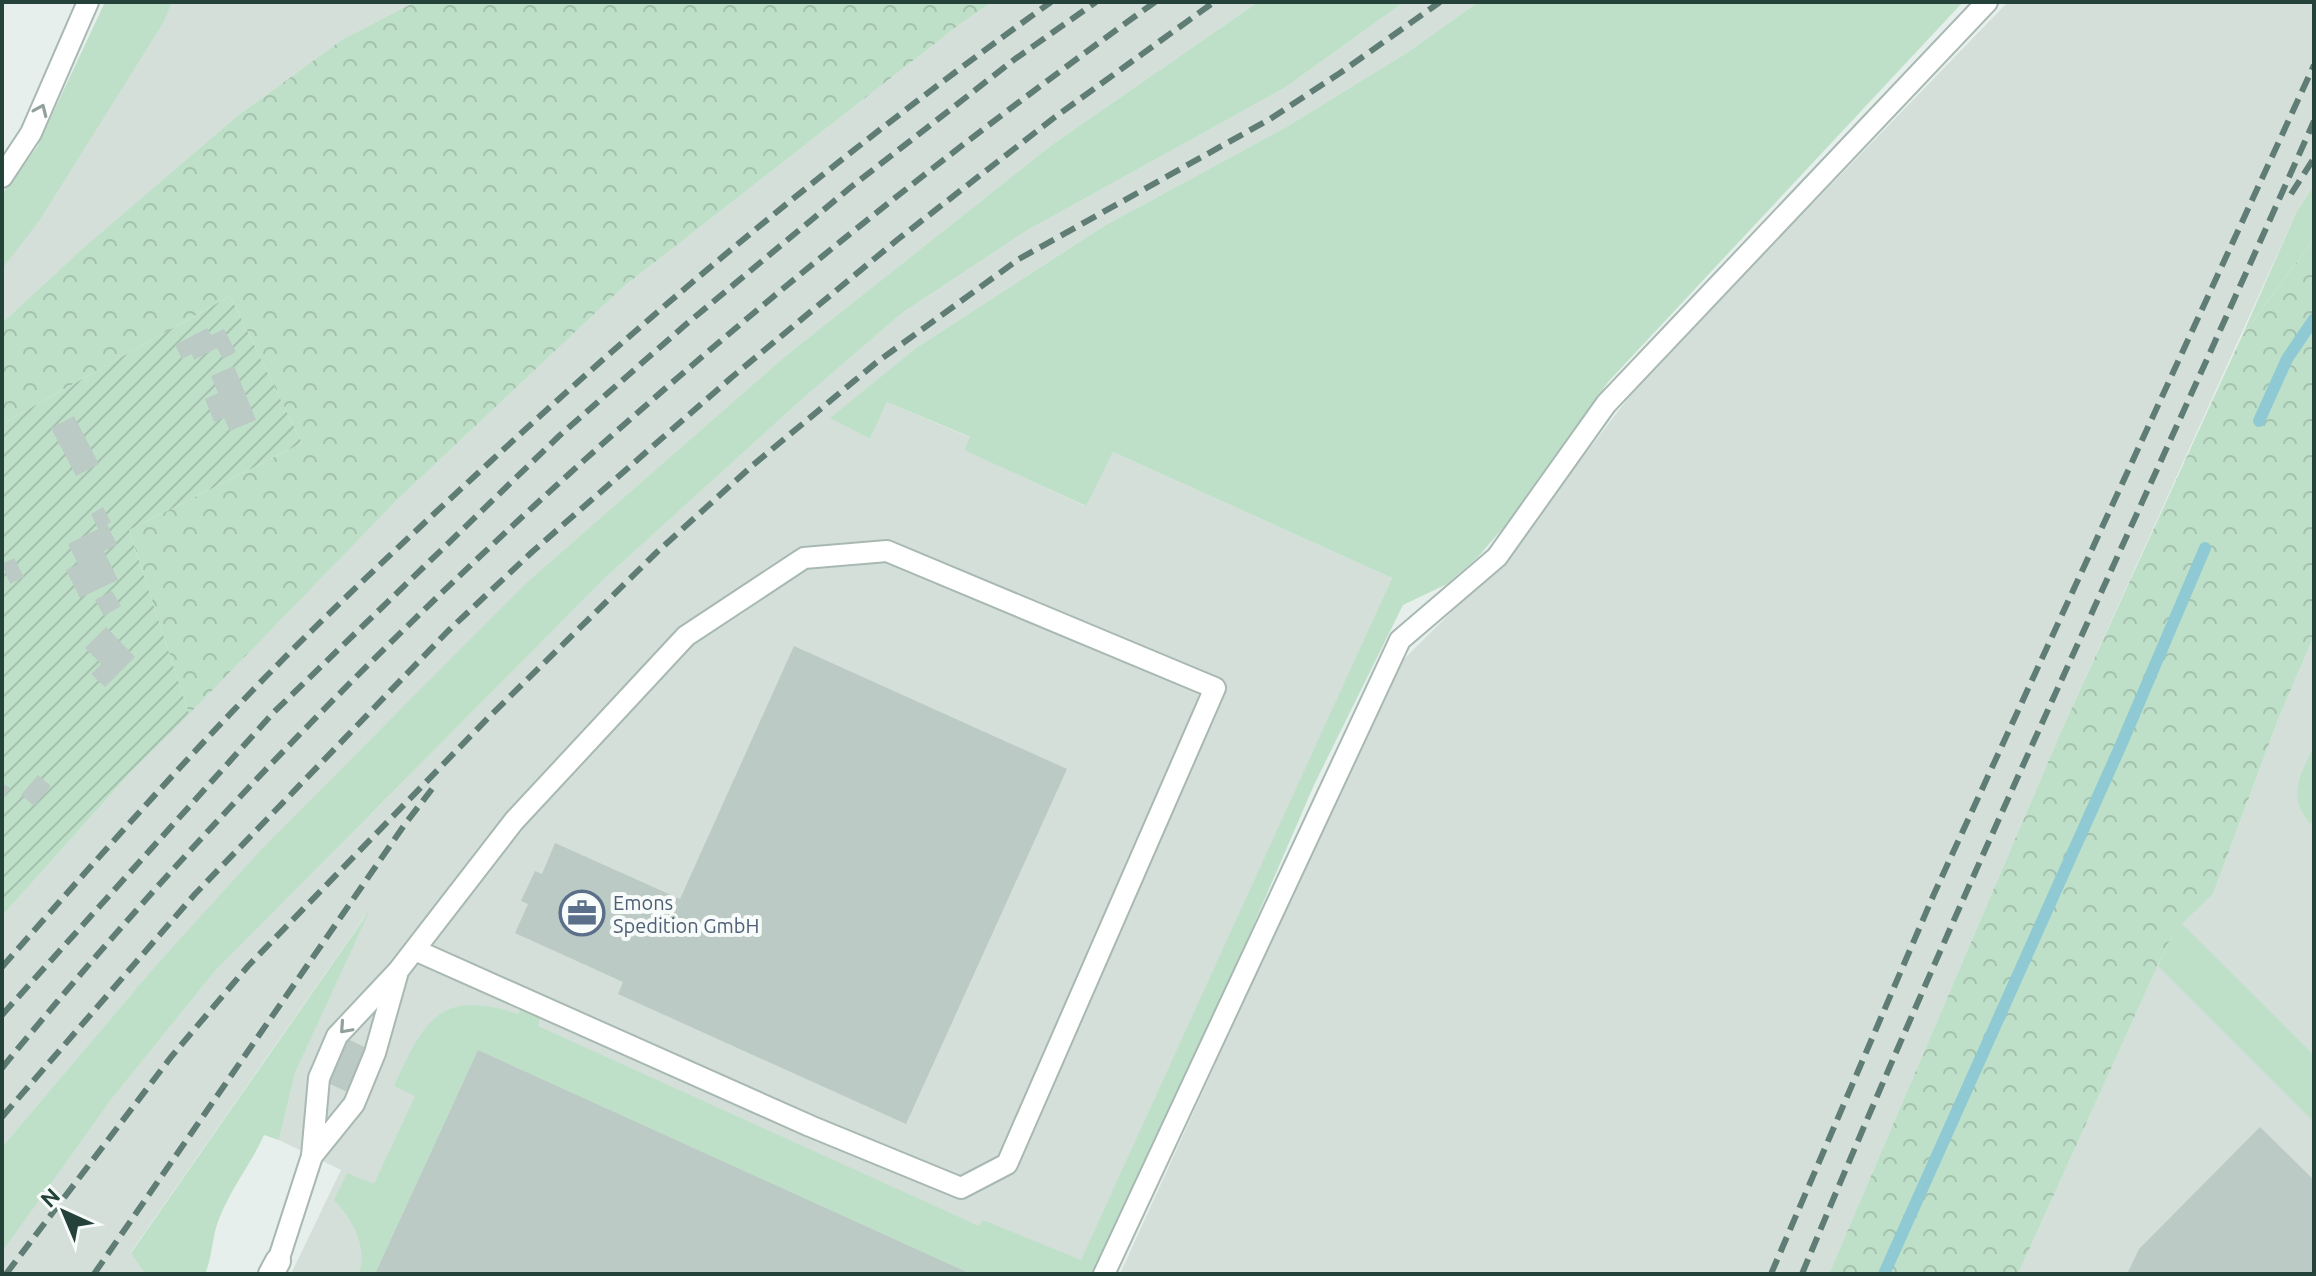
<svg xmlns="http://www.w3.org/2000/svg" width="2316" height="1276" font-family="Ubuntu,sans-serif">
	<style>
		.built { fill: #d4dfda }
		.grass { fill: #bfe0c8 }
		.forest { fill: url(#forest-crowns) }
		.garden { fill: url(#garden-furrows) }
		.lines { fill: none; stroke-linecap: round; stroke-linejoin: round }
		.stream { stroke: #8ec9d4; stroke-width: 12 }
		.building { fill: #bbcac4 }
		.lane-casing { stroke: #a8b8b2; stroke-width: 24 }
		.street-casing { stroke: #a8b8b2; stroke-width: 28 }
		.lane { stroke: #fff; stroke-width: 20 }
		.street { stroke: #fff; stroke-width: 24 }
		.rail { stroke: #5f7d75; stroke-width: 6; stroke-dasharray: 16 8; stroke-linecap: butt }
		.oneway { stroke: #92a09c }
		.labels { text-anchor: middle; dominant-baseline: central; stroke-width: 8; stroke-linejoin: round; paint-order: stroke }
		.service-label { font-size: 20px; fill: #4e5e75; stroke: #f7fbf9; text-anchor: start }
	</style>
	<defs>
		<pattern id="forest-crowns" width="20" height="18" patternUnits="userSpaceOnUse" patternTransform="scale(2)"><rect width="20" height="18" fill="#bfe0c8"/><path d="M2 6a3 3 0 1 1 6 0M12 15a3 3 0 1 1 6 0" fill="none" stroke="#a4c1ad"/></pattern>
		<pattern id="garden-furrows" width="10" height="10" patternUnits="userSpaceOnUse" patternTransform="scale(2)"><rect width="10" height="10" fill="#bfe0c8"/><path d="M-1 1l2-2M0 10L10 0M9 11l2-2" fill="none" stroke="#a4c1ad"/></pattern>
	</defs>
	<rect width="100%" height="100%" fill="#e6efeb"/>
	<g class="built">
		<path d="M 109,2 L 415,2 L 343,39 L 236,117 L 83,248 L 2,323 L 2,217 L 60,120 Z"/>
		<path d="M 992,2 L 1258,2 L 1053,144 L 783,358 L 526,583 L 151,971 L 2,1147 L 2,916 L 129,774 L 398,499 L 623,287 L 960,24 Z"/>
		<path d="M 1404,2 L 1478,2 L 1408,52 L 1288,126 L 1104,226 L 916,348 L 831,418 L 870,439 L 887,402 L 971,438 L 964,449 L 1085,506 L 1113,452 L 1392,578 L 1299,784 L 1085,1274 L 291,1274 L 341,1170 L 279,1140 L 295,1073 L 366,915 L 131,1252 L 145,1274 L 2,1274 L 2,1252 L 42,1194 L 110,1101 L 215,971 L 606,577 L 809,393 L 902,313 L 1026,231 L 1286,87 Z"/>
		<path d="M 2008,2 L 2314,2 L 2314,185 L 2296,213 L 2063,727 L 1829,1274 L 1120,1274 L 1370,724 L 1403,660 L 1504,560 L 1642,380 Z"/>
		<path d="M 2314,636 L 2314,1274 L 2018,1274 L 2168,943 L 2182,924 L 2213,894 L 2279,717 Z"/>
	</g>
	<g class="grass">
		<path d="M 105,2 L 172,2 L 163,23 L 39,221 L 2,269 L 2,194 L 37,147 Z"/>
		<path d="M 1258,2 L 1404,2 L 1286,87 L 1026,231 L 902,313 L 809,393 L 606,577 L 215,971 L 110,1101 L 2,1252 L 2,1147 L 151,971 L 258,853 L 526,583 L 783,358 L 1053,144 Z"/>
		<path d="M 1478,2 L 1963,2 L 1608,382 L 1513,516 L 1478,557 L 1447,584 L 1403,605 L 1314,785 L 1231,977 L 1092,1274 L 971,1274 L 478,1050 L 375,1274 L 359,1274 C 368,1246 352,1219 334,1200 L 347,1173 L 374,1184 L 415,1096 L 394,1086 C 424,1021 439,988 518,1014 L 522,1007 L 540,1017 L 538,1026 L 979,1226 L 983,1220 L 1081,1260 L 1392,578 L 1113,452 L 1086,506 L 964,450 L 970,437 L 887,402 L 870,439 L 830,418 L 916,348 L 1104,226 L 1288,126 L 1408,52 Z"/>
		<path d="M 2314,185 L 2314,239 L 2242,336 L 2296,213 Z"/>
		<path d="M 2314,745 L 2314,820 L 2310,824 C 2286,794 2301,776 2314,745 Z"/>
		<path d="M 370,910 L 295,1073 L 279,1140 L 264,1135 C 251,1164 231,1188 219,1219 C 212,1236 212,1259 205,1274 L 145,1274 L 131,1253 Z"/>
		<path d="M 2182,924 L 2314,1055 L 2314,1122 L 2158,966 L 2168,943 Z"/>
	</g>
	<g class="forest">
		<path d="M 415,2 L 992,2 L 960,24 L 623,287 L 398,499 L 189,714 L 129,530 L 302,443 L 230,296 L 2,424 L 2,323 L 83,248 L 236,117 L 343,39 Z"/>
		<path d="M 2314,239 L 2314,636 L 2279,717 L 2213,894 L 2182,924 L 2168,943 L 2018,1274 L 1829,1274 L 2063,727 L 2242,336 Z"/>
	</g>
	<path class="garden" d="M 230,296 L 302,443 L 129,530 L 189,714 L 129,774 L 2,916 L 2,424 Z"/>
	<g class="lines">
		<g class="stream">
			<path d="M 2259,421 L 2287,359 L 2314,319"/>
			<path d="M 1884,1274 L 2121,745 L 2205,548"/>
		</g>
	</g>
	<g class="building">
		<path d="M 207,328 L 211,335 L 224,329 L 236,352 L 223,359 L 217,348 L 194,360 L 192,354 L 182,359 L 175,345 Z"/>
		<path d="M 234,366 L 256,420 L 230,431 L 224,418 L 214,422 L 205,399 L 218,393 L 211,376 Z"/>
		<path d="M 74,416 L 99,464 L 76,476 L 51,428 Z"/>
		<path d="M 103,507 L 111,522 L 107,524 L 117,545 L 104,551 L 118,580 L 80,598 L 66,570 L 78,564 L 68,544 L 98,529 L 91,514 Z"/>
		<path d="M 14,558 L 24,577 L 10,584 L 2,564 Z"/>
		<path d="M 112,591 L 121,606 L 104,616 L 95,600 Z"/>
		<path d="M 106,627 L 135,657 L 105,687 L 91,674 L 101,664 L 85,648 Z"/>
		<path d="M 794,646 L 1067,769 L 906,1124 L 618,994 L 623,982 L 515,933 L 528,904 L 521,901 L 535,871 L 542,874 L 555,843 L 680,899 Z"/>
		<path d="M 38,775 L 51,786 L 34,806 L 21,795 Z"/>
		<path d="M 2,783 L 10,788 L 2,800 Z"/>
		<path d="M 335,1033 L 375,1052 L 356,1096 L 315,1077 Z"/>
		<path d="M 478,1050 L 971,1274 L 375,1274 Z"/>
		<path d="M 2260,1127 L 2314,1180 L 2314,1274 L 2127,1274 L 2139,1249 Z"/>
	</g>
	<g class="lines">
		<g class="lane-casing">
			<g id="lane">
				<path d="M 2,177 L 31,133 L 88,2"/>
				<path d="M 312,1156 L 354,1104 L 375,1053 L 397,975"/>
				<path d="M 278,1261 L 312,1156 L 319,1078 L 337,1036 L 398,971 L 514,821 L 686,636 L 804,558 L 887,551 L 1215,688 L 1007,1164 L 961,1188 L 810,1126 L 415,950"/>
				<path d="M 1104,1274 L 1400,640 L 1497,557 L 1606,404 L 1987,2"/>
			</g>
		</g>
		<g class="street-casing">
			<path id="street" d="M 271,1274 L 278,1261"/>
		</g>
		<use href="#lane" class="lane"/>
		<use href="#street" class="street"/>
		<g class="rail">
			<path d="M 2291,194 L 2314,158"/>
			<path d="M 2,967 C 84,874 166,780 253,690 C 329,611 410,536 491,461 C 669,296 854,143 1051,2"/>
			<path d="M 2,1015 L 274,712 L 558,437 L 684,326 L 851,187 L 1015,59 L 1096,2"/>
			<path d="M 2,1068 C 334,662 730,307 1155,2"/>
			<path d="M 2,1117 L 195,894 L 448,631 L 532,552 L 732,377 L 897,240 L 1055,117 L 1214,2"/>
			<path d="M 6,1274 L 171,1057 L 248,966 L 489,717 L 657,552 L 753,465 L 877,362 L 1019,259 L 1270,119 L 1340,73 L 1440,2"/>
			<path d="M 94,1274 L 405,824 L 432,789"/>
			<path d="M 1771,1274 L 1934,894 L 2314,65"/>
			<path d="M 1802,1274 C 1963,885 2143,506 2314,121"/>
		</g>
	</g>
	<defs><path id="oneway-chevron" d="M-2-3.5L2.5 0L-2 3.5" fill="none" stroke-width="1.6" stroke-linecap="round" stroke-linejoin="round" transform="scale(2)"/></defs>
	<g class="oneway">
		<use href="#oneway-chevron" transform="translate(41 110) rotate(-66)"/>
		<use href="#oneway-chevron" transform="translate(345 1028) rotate(132)"/>
	</g>
	<defs>
		<g id="office-ring" transform="scale(2.3)"><circle r="9.5" fill="#f7fbf9" stroke="#5c6f8a" stroke-width="1.5"/><path d="M-6-3h4V-5.5h4V-3h4V5H-6ZM-1-4.5V-3h2v-1.5ZM-6 0V1H6V0Z" fill="#5c6f8a"/></g>
	</defs>
	<g fill-rule="evenodd">
		<use href="#office-ring" x="582" y="913"/>
	</g>
	<g class="labels">
		<g class="service-label">
			<text x="613" y="902">Emons<tspan x="613" dy="23">Spedition GmbH</tspan></text>
		</g>
	</g>
	<rect width="2316" height="1276" fill="none" stroke="#24423a" stroke-width="8"/>
	<g transform="translate(64 1212) rotate(316)" stroke="#f7fbf9" stroke-width="6" paint-order="stroke">
	<path d="M0-6L14 30L0 20L-14 30Z" fill="#24423a"/>
	<text y="-12" font-size="22" font-weight="bold" text-anchor="middle" fill="#24423a">N</text>
	</g>
</svg>
